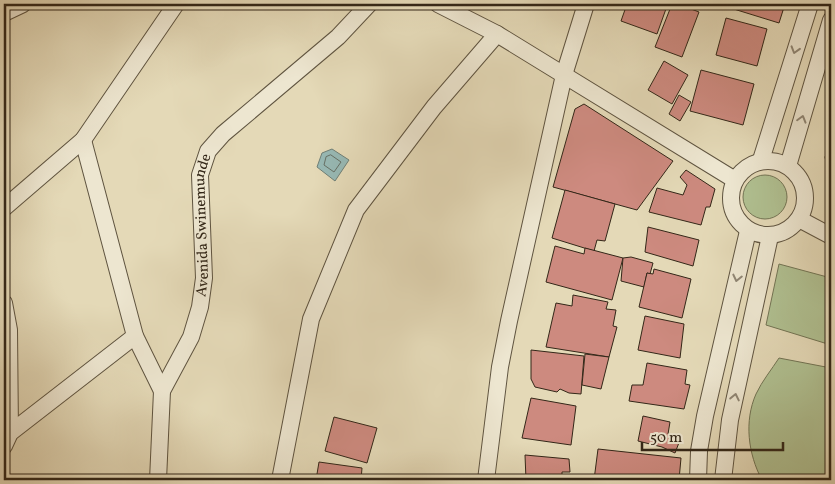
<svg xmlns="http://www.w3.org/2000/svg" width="835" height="484" font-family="Vollkorn,serif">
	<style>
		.green { fill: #b0c091; stroke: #727454 }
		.water { fill: #97b9b5; stroke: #6f7f76 }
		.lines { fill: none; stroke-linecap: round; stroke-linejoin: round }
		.shore { stroke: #657066; stroke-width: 1 }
		.building { fill: #cd8a7f; stroke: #332718 }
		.minor-casing { stroke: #5f5440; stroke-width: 18 }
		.minor { stroke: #ede6d0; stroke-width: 16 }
		.oneway { stroke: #908674 }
		.labels { text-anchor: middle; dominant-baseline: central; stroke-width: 4; stroke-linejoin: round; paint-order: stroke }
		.street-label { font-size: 15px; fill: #332718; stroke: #ede6d0 }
	</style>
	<rect width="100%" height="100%" fill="#e4d9b7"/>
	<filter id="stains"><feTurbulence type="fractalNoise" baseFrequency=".004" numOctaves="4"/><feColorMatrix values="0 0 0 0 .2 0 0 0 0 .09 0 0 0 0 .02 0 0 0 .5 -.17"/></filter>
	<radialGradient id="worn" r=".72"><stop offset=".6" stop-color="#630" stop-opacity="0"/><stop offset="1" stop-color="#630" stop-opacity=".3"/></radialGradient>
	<g class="green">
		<circle cx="765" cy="197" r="22"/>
		<path d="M 779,264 L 831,278 L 831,345 L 766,325 Z"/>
		<path d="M 779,358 L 831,368 L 831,480 L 762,480 C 748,454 744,421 756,394 C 762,381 772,369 779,358 Z"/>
	</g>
	<path class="water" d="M 332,149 L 349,160 L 335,181 L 317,167 L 322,153 Z"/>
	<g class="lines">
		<path class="shore" d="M 331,155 L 341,162 L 334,172 L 324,165 L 326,157 Z"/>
	</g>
	<g class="building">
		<path d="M 627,4 L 647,4 L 654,6 L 655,4 L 661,4 L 667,6 L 657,34 L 621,21 Z"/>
		<path d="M 672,4 L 678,4 L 699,12 L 682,57 L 655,47 Z"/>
		<path d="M 725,4 L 785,4 L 779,23 L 724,6 Z"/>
		<path d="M 726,18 L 767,29 L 757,66 L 716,55 Z"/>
		<path d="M 664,61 L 688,75 L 672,104 L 648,90 Z"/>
		<path d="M 701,70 L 754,84 L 743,125 L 690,111 Z"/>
		<path d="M 679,95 L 691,102 L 680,121 L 669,114 Z"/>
		<path d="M 584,104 L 673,161 L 637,210 L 553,187 L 575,109 Z"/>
		<path d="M 831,144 L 831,185 L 825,157 Z"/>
		<path d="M 686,170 L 715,189 L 710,207 L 706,207 L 701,225 L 649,212 L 657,188 L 683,195 L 687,185 L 680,177 Z"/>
		<path d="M 565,190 L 615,204 L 605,241 L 597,240 L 594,251 L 552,238 Z"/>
		<path d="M 648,227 L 699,240 L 693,266 L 645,252 Z"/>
		<path d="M 555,246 L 584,254 L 585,248 L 623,258 L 612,300 L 546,282 Z"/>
		<path d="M 631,257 L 653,263 L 650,274 L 647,273 L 644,287 L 621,281 L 623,258 Z"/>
		<path d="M 654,269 L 691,279 L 682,318 L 639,307 L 647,273 L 653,274 Z"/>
		<path d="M 573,295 L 608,302 L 606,309 L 616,310 L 613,326 L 617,327 L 609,357 L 546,347 L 556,303 L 572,306 Z"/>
		<path d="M 645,316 L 684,324 L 680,358 L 638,350 Z"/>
		<path d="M 531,350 L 584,356 L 581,394 L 569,393 L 560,389 L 557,392 L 535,387 L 531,379 Z"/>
		<path d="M 585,354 L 609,357 L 601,389 L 582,385 Z"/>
		<path d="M 647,363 L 687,370 L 685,384 L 690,385 L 684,409 L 629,401 L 632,385 L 643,385 Z"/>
		<path d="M 531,398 L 576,406 L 571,445 L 522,438 Z"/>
		<path d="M 643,416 L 670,422 L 668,434 L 680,440 L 675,453 L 662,447 L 638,441 Z"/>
		<path d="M 334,417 L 377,428 L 367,463 L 325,451 Z"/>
		<path d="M 598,449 L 681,458 L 679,480 L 594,480 Z"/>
		<path d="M 525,455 L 569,459 L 570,472 L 562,472 L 562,480 L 526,480 Z"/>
		<path d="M 319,462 L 362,468 L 361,480 L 316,480 Z"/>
	</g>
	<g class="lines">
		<g class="minor-casing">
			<g id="minor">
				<path d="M 438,4 L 497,34 L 735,180"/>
				<path d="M 4,13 L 23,4"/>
				<path d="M 83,140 L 135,336 L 162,391"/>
				<path d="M 761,160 L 810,4"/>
				<circle cx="768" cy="198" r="37"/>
				<path d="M 788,166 L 831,20"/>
				<path d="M 4,208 L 83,140 L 176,4"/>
				<path d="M 799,219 L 831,236"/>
				<path d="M 4,303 L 9,330 L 10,433"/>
				<path d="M 4,446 L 10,433 L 135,336"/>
				<path id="s1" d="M 158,480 L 162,391 L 191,337 L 200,307 L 204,278 L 200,175 L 208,151 L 223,134 L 338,37 L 369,4"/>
				<path d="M 280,480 L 311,319 L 356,210 L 434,107 L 497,34"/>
				<path d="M 486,480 L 500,367 L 509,321 L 564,75 L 586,4"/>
				<path d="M 698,480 L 699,451 L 705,416 L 748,231"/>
				<path d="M 723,480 L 730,420 L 770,236"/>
			</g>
		</g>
		<use href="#minor" class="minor"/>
	</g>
	<defs><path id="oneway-chevron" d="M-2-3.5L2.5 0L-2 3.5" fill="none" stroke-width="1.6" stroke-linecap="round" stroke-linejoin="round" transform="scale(1.25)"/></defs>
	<g class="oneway">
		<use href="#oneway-chevron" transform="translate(795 50) rotate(107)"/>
		<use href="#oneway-chevron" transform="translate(802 119) rotate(-74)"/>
		<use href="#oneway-chevron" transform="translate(737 278) rotate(103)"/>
		<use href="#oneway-chevron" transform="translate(735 397) rotate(-78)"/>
	</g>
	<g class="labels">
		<g class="street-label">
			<text stroke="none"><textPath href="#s1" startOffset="264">Avenida Swinemunde</textPath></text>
		</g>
	</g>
	<rect width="835" height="484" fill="none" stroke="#e4d9b7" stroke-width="20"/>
	<rect x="5" y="5" width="825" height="474" fill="none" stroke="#332718" stroke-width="2.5"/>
	<rect x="10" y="10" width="815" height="464" fill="none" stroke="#332718"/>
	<path d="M642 442v8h141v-8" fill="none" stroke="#332718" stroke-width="2.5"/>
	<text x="650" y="442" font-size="15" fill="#332718" stroke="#ede6d0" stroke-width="4" paint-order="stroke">50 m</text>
	<rect width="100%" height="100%" filter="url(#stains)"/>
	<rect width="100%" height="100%" fill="url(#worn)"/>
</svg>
